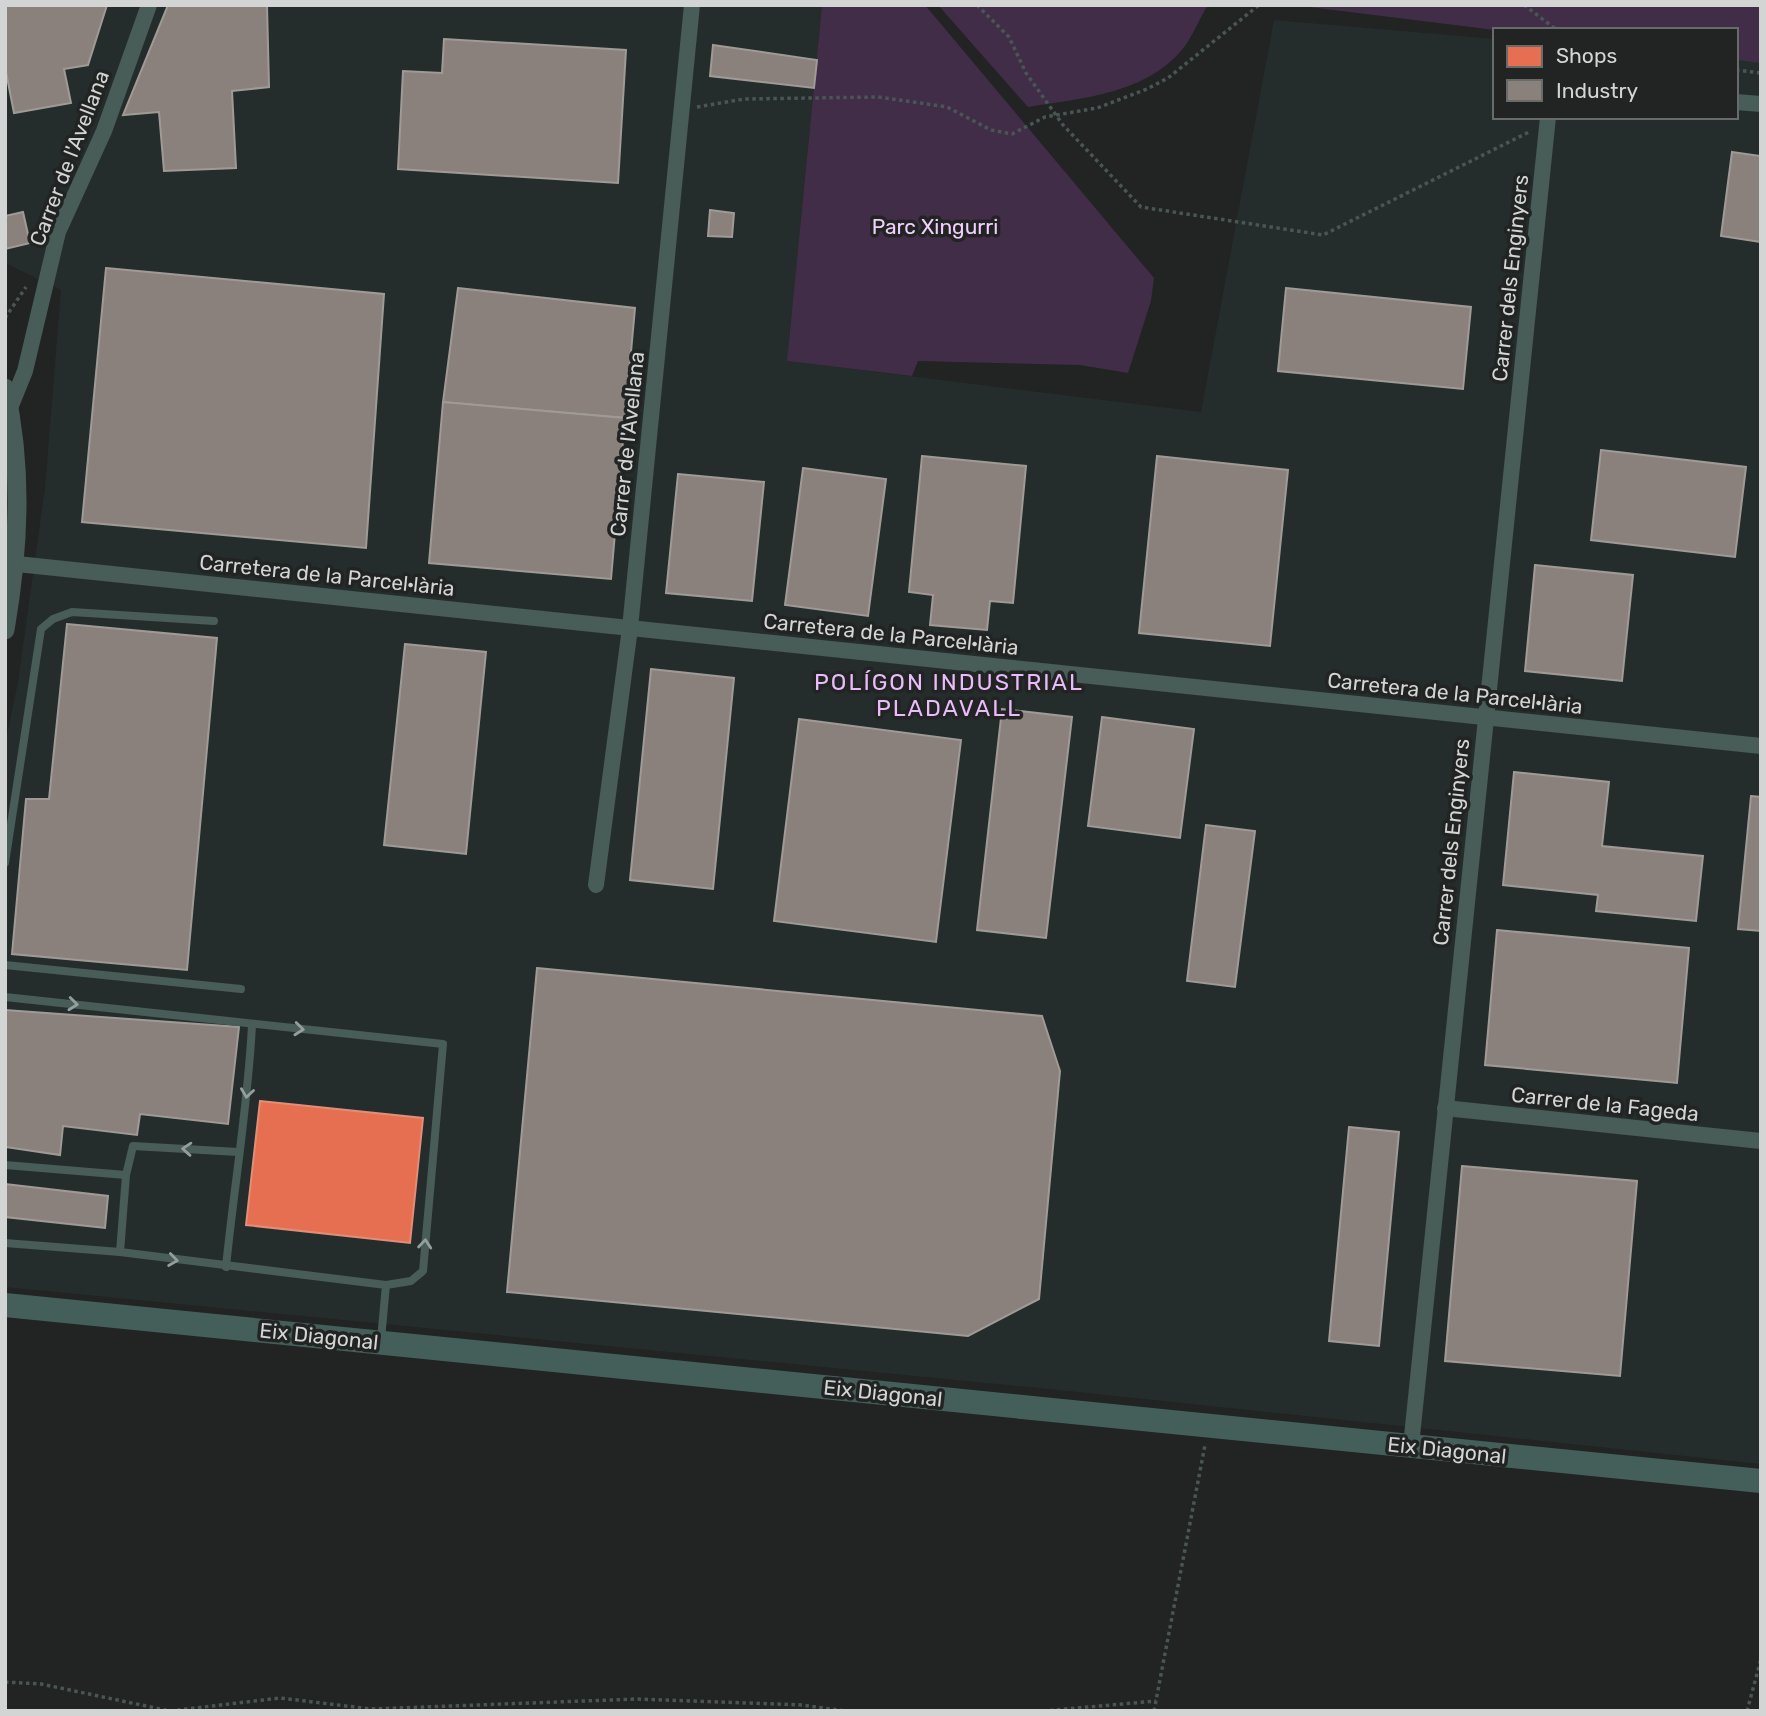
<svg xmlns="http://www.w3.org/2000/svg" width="1766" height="1716" font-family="Rubik,sans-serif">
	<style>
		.built { fill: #252d2c }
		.green { fill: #412d48 }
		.shops { fill: #e76f51; stroke: #e18e79; stroke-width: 2 }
		.industry { fill: #8a817c; stroke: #a09a97; stroke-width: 2 }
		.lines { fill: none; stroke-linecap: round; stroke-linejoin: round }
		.path { stroke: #495655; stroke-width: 3.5; stroke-dasharray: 3.5 3.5; stroke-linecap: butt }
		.service { stroke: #485c58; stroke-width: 8 }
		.minor { stroke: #485c58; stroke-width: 16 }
		.tertiary { stroke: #485c58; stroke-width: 19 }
		.primary { stroke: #445e5a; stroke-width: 24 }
		.oneway { stroke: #949f9d }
		.labels { text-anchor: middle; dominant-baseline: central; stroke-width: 7; stroke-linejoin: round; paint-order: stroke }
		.street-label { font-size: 21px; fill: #d3d5d5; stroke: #212423 }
		.park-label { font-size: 21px; fill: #f2ceff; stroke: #212423 }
		.neighbourhood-label { font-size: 23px; letter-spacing: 2px; fill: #eabbfa; stroke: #212423 }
	</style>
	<rect width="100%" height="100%" fill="#222323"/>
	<path class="built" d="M 5,5 L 822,5 L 787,361 L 1201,412 L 1274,20 L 1495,39 L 1495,117 L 1736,117 L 1736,60 L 1761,62 L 1761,1464 L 1049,1389 L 5,1287 L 5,745 L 18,682 L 45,488 L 61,290 L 5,263 Z"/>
	<g class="green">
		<path d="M 822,5 L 925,5 L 1154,278 L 1151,301 L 1128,373 L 1080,365 L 918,361 L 912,376 L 787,361 Z"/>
		<path d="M 938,5 L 1211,5 L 1206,8 C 1199,20 1193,35 1185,46 C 1148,94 1083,98 1028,107 Z"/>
		<path d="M 1293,5 L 1761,5 L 1761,63 L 1736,60 L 1736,30 L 1495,30 Z"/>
	</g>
	<path class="shops" d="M 260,1101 L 423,1118 L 410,1243 L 246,1225 Z"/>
	<g class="industry">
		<path d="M 5,5 L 107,5 L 88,65 L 64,69 L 71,103 L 14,113 L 5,67 Z"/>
		<path d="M 168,5 L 267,5 L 269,87 L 232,91 L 236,168 L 164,171 L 159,112 L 123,115 Z"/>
		<path d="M 444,39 L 626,50 L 618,183 L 398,169 L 403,71 L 442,73 Z"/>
		<path d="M 713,45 L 817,60 L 814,88 L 710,76 Z"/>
		<path d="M 1732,152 L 1761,156 L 1761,242 L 1721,236 Z"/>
		<path d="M 710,210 L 734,213 L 732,237 L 708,236 Z"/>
		<path d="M 23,212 L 30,243 L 5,249 L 5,216 Z"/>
		<path d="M 106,268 L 384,294 L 366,548 L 82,522 Z"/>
		<path d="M 458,288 L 635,308 L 625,418 L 443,402 Z"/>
		<path d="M 1286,288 L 1471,307 L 1463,389 L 1278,371 Z"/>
		<path d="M 443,402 L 625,418 L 611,579 L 429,563 Z"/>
		<path d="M 1601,450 L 1746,467 L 1735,557 L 1591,540 Z"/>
		<path d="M 922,456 L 1026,466 L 1013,603 L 990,601 L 987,630 L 930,625 L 933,595 L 909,592 Z"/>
		<path d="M 1157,456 L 1288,470 L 1270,646 L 1139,633 Z"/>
		<path d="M 803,468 L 886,479 L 868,616 L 785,605 Z"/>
		<path d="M 678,474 L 764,482 L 752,601 L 666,593 Z"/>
		<path d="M 1535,565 L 1633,575 L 1622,681 L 1525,671 Z"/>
		<path d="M 67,624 L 217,638 L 187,970 L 12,954 L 26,799 L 49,799 Z"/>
		<path d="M 405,644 L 486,652 L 466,854 L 384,845 Z"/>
		<path d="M 651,669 L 734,678 L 713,889 L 630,880 Z"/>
		<path d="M 1002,709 L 1072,717 L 1046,938 L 977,930 Z"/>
		<path d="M 1102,717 L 1194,729 L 1180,838 L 1088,826 Z"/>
		<path d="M 799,719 L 961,740 L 936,942 L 774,921 Z"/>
		<path d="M 1514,772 L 1609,782 L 1602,846 L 1703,856 L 1696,921 L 1596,911 L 1598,895 L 1503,885 Z"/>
		<path d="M 1751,796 L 1761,797 L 1761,931 L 1738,929 Z"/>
		<path d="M 1206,825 L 1255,831 L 1235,987 L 1187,981 Z"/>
		<path d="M 1497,930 L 1689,948 L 1677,1083 L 1485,1065 Z"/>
		<path d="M 537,968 L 1042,1016 L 1060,1071 L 1039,1299 L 968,1336 L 507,1292 Z"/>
		<path d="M 5,1010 L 239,1027 L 228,1124 L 140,1114 L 137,1135 L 63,1126 L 60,1155 L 5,1147 Z"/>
		<path d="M 1349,1127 L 1399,1132 L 1379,1346 L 1329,1341 Z"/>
		<path d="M 1462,1166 L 1637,1181 L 1620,1376 L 1445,1361 Z"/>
		<path d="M 5,1184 L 108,1196 L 105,1228 L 5,1217 Z"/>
	</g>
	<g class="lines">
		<g class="path">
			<path d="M 977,5 L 1009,37 L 1026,73 L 1063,125 L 1141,207 L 1323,235 L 1529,132"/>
			<path d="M 1524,5 L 1557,30"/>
			<path d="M 1736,70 L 1761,73"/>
			<path d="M 697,107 L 744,99 L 878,97 L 947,107 L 991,130 L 1012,134 L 1045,117 L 1097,108 L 1147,89 L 1168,78 L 1259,5"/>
			<path d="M 5,318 L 26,287"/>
			<path d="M 5,1682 L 41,1684 L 170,1711 L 280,1698 L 371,1709 L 637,1699 L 802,1705 L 845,1711"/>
			<path d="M 1043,1711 L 1156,1701"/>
			<path d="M 1154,1711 L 1205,1445"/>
			<path d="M 1747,1711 L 1761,1659"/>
		</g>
		<g class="service">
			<path d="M 5,863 L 41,629 L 53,619 L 72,612 L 214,621"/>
			<path d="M 5,965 L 241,989"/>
			<path d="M 5,997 L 443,1044 L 423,1271 L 411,1281 L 386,1285"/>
			<path d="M 5,1165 L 126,1175 L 120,1252"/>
			<path d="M 126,1175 L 133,1146 L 238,1152"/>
			<path d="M 5,1243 L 120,1252 L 386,1285 L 381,1339"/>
			<path d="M 226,1267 C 234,1186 248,1106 252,1025"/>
		</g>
		<g class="minor">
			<path d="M 1736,102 L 1761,104"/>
			<path d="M 10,408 L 25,371 L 58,232 L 104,131 L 149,5"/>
			<path d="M 17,564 L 1761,746"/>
			<path d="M 596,885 L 630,628 L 692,5"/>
			<path d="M 1445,1108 L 1761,1141"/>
			<path d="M 1411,1446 L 1548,117"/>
		</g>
		<path class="tertiary" d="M 5,388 C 23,469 19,549 5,630"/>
		<path class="primary" d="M 5,1305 L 1761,1481"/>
	</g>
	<defs><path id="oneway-chevron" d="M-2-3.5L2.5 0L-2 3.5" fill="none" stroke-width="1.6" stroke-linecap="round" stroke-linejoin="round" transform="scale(1.75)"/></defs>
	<g class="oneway">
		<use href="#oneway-chevron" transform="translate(73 1004) rotate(6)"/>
		<use href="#oneway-chevron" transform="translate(299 1029) rotate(6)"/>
		<use href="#oneway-chevron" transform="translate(247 1093) rotate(98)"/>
		<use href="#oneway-chevron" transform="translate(187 1149) rotate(-176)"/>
		<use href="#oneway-chevron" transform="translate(425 1244) rotate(-85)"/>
		<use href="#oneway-chevron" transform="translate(173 1260) rotate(8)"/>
	</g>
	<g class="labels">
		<g class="street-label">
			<text transform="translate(69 158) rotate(-69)">Carrer de l'Avellana</text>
			<text transform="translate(1510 278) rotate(-84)">Carrer dels Enginyers</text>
			<text transform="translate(627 444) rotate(-84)">Carrer de l'Avellana</text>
			<text transform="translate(327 575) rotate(6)">Carretera de la Parcel·lària</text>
			<text transform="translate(891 634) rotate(6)">Carretera de la Parcel·lària</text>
			<text transform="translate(1455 693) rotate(6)">Carretera de la Parcel·lària</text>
			<text transform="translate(1451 842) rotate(-84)">Carrer dels Enginyers</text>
			<text transform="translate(1605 1104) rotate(6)">Carrer de la Fageda</text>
			<text transform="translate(319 1336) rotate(6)">Eix Diagonal</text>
			<text transform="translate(883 1393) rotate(6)">Eix Diagonal</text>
			<text transform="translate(1447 1450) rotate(6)">Eix Diagonal</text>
		</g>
		<g class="park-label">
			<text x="935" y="226">Parc Xingurri</text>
		</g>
		<g class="neighbourhood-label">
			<text x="949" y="682">POLÍGON INDUSTRIAL<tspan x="949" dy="26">PLADAVALL</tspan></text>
		</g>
	</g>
	<rect width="1766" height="1716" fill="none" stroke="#d3d5d5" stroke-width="14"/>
	<rect x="1493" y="28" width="245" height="91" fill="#212423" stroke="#686b6a" stroke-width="2"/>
	<rect x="1507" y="46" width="35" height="21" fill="#e76f51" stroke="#686b6a" stroke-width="2"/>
	<text x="1556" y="63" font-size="21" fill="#d3d5d5">Shops</text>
	<rect x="1507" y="80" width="35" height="21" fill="#8a817c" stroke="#686b6a" stroke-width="2"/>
	<text x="1556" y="98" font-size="21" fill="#d3d5d5">Industry</text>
</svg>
